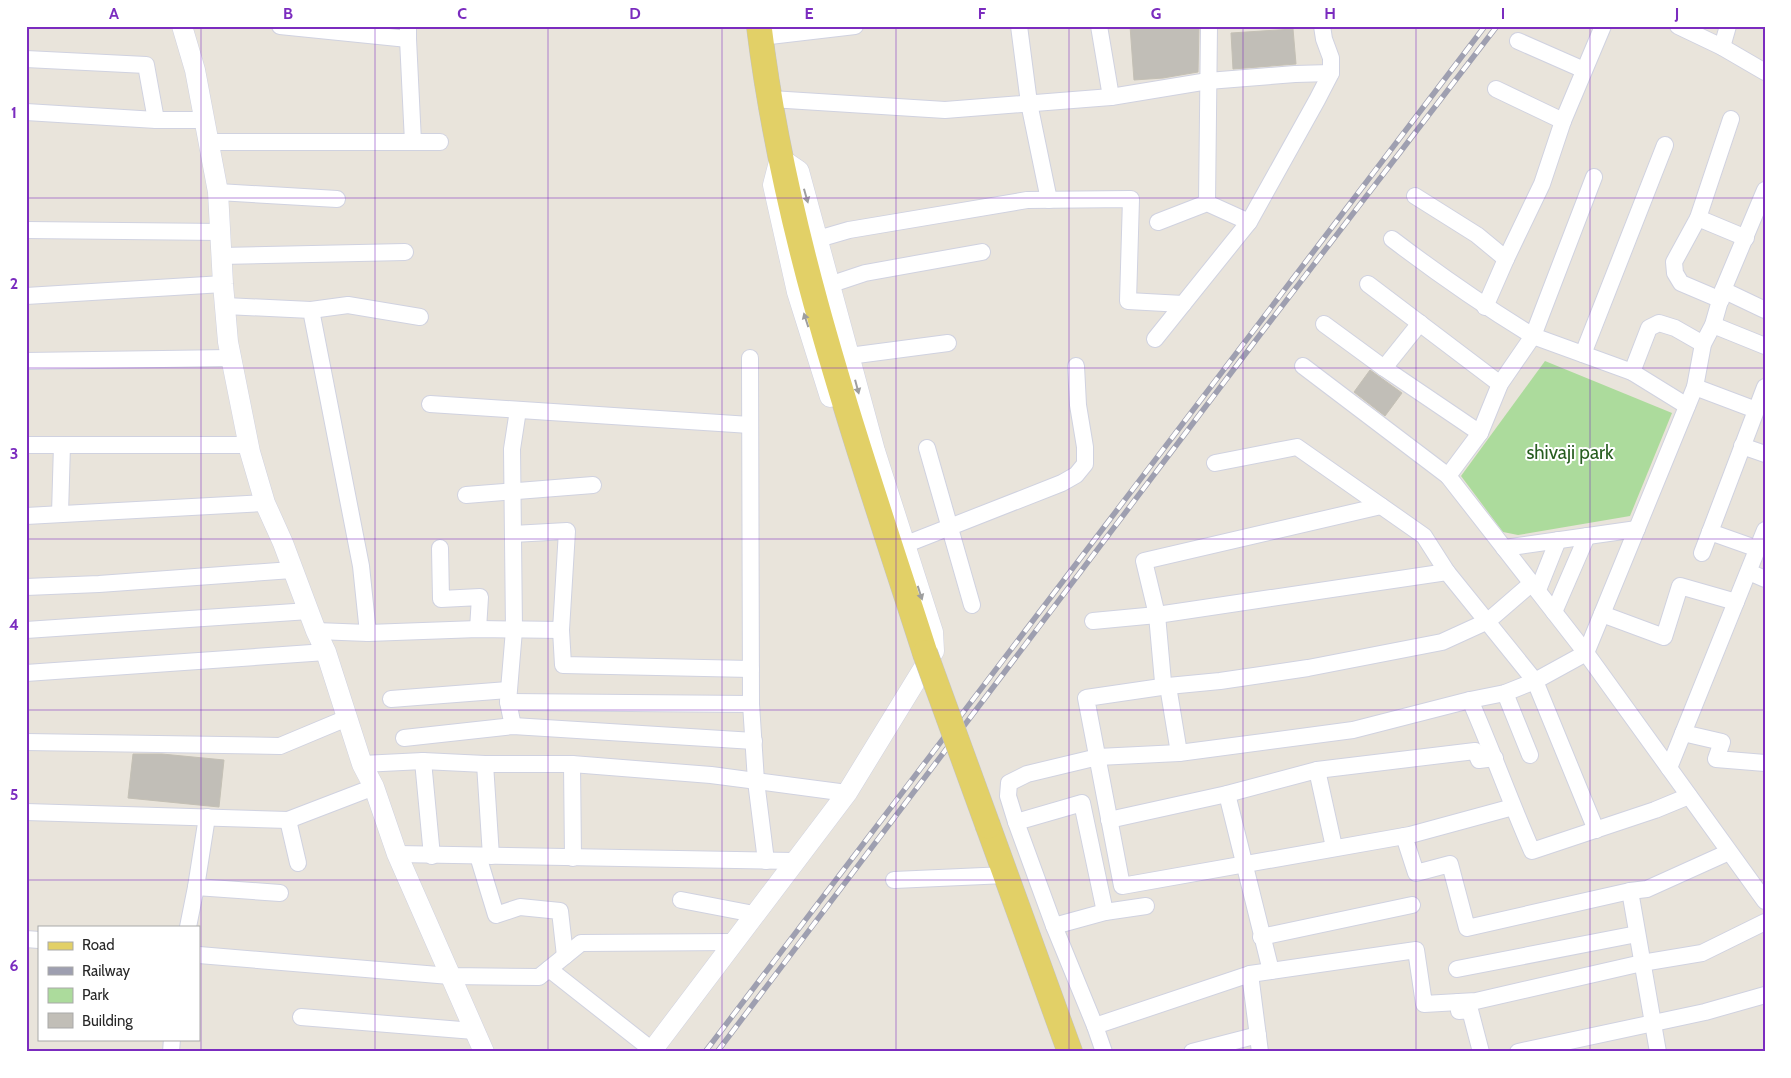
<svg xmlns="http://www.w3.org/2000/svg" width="1791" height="1078" font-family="Cabin,sans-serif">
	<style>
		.green { fill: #acdb9c }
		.building { fill: #c1beb7; stroke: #c4c0b5 }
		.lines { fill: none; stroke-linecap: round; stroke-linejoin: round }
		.minor-casing { stroke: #d0d2e0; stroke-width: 18 }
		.tertiary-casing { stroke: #d0d2e0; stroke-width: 21 }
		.primary-casing { stroke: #c3c3c3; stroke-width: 26 }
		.minor { stroke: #fff; stroke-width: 16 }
		.tertiary { stroke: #fff; stroke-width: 20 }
		.primary { stroke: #e2d067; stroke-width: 25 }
		.rail-casing { stroke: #9e9fb0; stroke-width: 5.5 }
		.rail { stroke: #fff; stroke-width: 4; stroke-dasharray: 11; stroke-linecap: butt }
		.primary-bridge-casing { stroke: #c3c3c3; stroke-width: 26; stroke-linecap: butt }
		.primary-bridge { stroke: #e2d067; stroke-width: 25 }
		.oneway { fill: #9e9e9e }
		.grid { fill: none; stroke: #7b2cbf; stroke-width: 1; stroke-opacity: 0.55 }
		.labels { text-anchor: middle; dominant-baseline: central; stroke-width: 4; stroke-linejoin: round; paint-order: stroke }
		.park-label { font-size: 19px; fill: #275d20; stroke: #fff }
		.neatline { fill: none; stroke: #7b2cbf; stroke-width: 2 }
		.grid-label { font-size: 16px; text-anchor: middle; font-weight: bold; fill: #7b2cbf }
	</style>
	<rect width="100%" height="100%" fill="#e9e4db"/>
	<path class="green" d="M 1545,361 L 1672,413 L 1630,516 L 1518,535 L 1503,532 L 1461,476 Z"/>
	<g class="building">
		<path d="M 1130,26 L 1199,26 L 1198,72 L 1163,78 L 1134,80 Z"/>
		<path d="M 1293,29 L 1296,64 L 1233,69 L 1231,33 Z"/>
		<path d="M 1370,370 L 1402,393 L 1385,416 L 1354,392 Z"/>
		<path d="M 133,754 L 162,754 L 224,760 L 219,807 L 128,798 Z"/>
	</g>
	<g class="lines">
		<g class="minor-casing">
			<g id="minor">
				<path d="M 280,26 L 408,39 L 408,26"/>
				<path d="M 1019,26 L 1029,103 L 1049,200"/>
				<path d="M 1099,26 L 1111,97"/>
				<path d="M 1678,26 L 1722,47 L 1765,72"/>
				<path d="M 761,37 L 855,26"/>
				<path d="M 408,39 L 413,142"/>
				<path d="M 1518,41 L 1584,70"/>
				<path d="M 1722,47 L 1728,26"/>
				<path d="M 26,59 L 146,65 L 156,120"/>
				<path d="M 1496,89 L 1563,121"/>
				<path d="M 771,99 L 945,110 L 1111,97 L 1208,81 L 1295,74 L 1331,73"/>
				<path d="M 26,112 L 156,120 L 205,120"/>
				<path d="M 209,142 L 440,142"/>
				<path d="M 218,192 L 337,199"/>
				<path d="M 1415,196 L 1477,235 L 1506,259"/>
				<path d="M 1207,203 L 1209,26"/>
				<path d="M 1698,218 L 1746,238"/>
				<path d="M 1158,222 L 1207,203 L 1249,222"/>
				<path d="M 26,230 L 221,232"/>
				<path d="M 818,239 L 849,230 L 1027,200 L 1131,199 L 1128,301 L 1183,304"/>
				<path d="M 1392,239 C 1438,274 1484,306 1533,336 L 1594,177"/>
				<path d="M 221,256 L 405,252"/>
				<path d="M 1368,284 L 1500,384"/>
				<path d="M 829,285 L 865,273 L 982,252"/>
				<path d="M 1723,290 L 1765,310"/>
				<path d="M 26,296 L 223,284"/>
				<path d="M 1721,300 L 1681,283 L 1675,273 L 1674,262 L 1698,218 L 1731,119"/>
				<path d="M 225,306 L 311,310 L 361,566 L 368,633"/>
				<path d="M 1485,307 L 1506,259 L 1542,184 L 1563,121 L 1603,26"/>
				<path d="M 311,310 L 348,305 L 420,317"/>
				<path d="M 1324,324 L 1384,368 L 1480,433"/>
				<path d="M 1713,325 L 1765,346"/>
				<path d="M 1155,339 L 1249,222 L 1317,100 L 1331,73 L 1331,58 L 1324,39 L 1322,26"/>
				<path d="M 1583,354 L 1665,145"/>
				<path d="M 849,356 L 948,343"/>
				<path d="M 750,358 L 751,704 L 756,781 L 766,861"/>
				<path d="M 26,361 L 230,358"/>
				<path d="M 1303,366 L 1448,476"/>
				<path d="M 1384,368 L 1420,323"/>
				<path d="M 1632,372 L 1649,328 L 1659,323 L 1675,328 L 1703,344"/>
				<path d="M 1695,387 L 1756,410"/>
				<path d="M 430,404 L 750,425"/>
				<path d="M 1687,406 L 1632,372 L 1533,336 L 1500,384 L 1480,433 L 1448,476 L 1586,653 L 1765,901"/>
				<path d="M 26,445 L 248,445"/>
				<path d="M 1742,446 L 1765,454"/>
				<path d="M 927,448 L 972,605"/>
				<path d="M 1215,463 L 1297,447 L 1424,536 L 1447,572 L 1535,681 L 1596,830"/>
				<path d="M 466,495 L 593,485"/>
				<path d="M 60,514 L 62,445"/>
				<path d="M 26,516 L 265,503"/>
				<path d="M 1710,532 L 1758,549"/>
				<path d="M 904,545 L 1062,483 L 1076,475 L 1085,464 L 1085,447 L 1078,405 L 1076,366"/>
				<path d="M 440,548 L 441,599 L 480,597 L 478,629"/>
				<path d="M 1504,548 L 1637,529"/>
				<path d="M 1702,553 L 1765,387"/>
				<path d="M 1749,572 L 1765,579"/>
				<path d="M 26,587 L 99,584 L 292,570"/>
				<path d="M 1538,590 L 1558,540"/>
				<path d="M 1554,612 L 1587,536"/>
				<path d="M 1602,614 L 1664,637 L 1680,586 L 1736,602"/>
				<path d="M 1093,621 L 1157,615 L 1447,572"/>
				<path d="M 26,630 L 309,611"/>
				<path d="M 561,630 L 563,665 L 751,669"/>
				<path d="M 316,631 L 368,633 L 478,629 L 561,630 L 567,531 L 513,534"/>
				<path d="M 26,673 L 326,652"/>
				<path d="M 1505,693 L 1530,755"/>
				<path d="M 391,699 L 508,690"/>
				<path d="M 1470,700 C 1492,750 1510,801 1532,851 L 1655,810 L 1689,796"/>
				<path d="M 508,702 L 751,704"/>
				<path d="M 513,726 L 508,702 L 514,630 L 512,449 L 518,410"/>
				<path d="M 1683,733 L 1722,742 L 1716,759 L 1765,763"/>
				<path d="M 404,738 L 513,726 L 754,741"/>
				<path d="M 26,742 L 280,746 L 347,718"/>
				<path d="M 1179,753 L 1168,686 L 1163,682 L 1157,615 L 1144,561 L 1381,506"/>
				<path d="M 423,761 L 432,856"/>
				<path d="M 362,764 L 423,761 L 485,764 L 572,764 L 711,775 L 847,793"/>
				<path d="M 485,764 L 491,856"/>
				<path d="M 572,764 L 573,858"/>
				<path d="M 1669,768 L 1765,530"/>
				<path d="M 1317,770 L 1334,847"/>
				<path d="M 1227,794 L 1271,971"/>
				<path d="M 1513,807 L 1410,835 L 1122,886 L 1086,698 L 1168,686 L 1220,681 L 1308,668 L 1442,642 L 1488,621 L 1532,583"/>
				<path d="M 26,812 L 288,820 L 374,787"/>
				<path d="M 288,820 L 298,863"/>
				<path d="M 1109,820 L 1227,794 L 1317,770 L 1475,751 L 1479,760 L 1495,758"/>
				<path d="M 1016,822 L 1082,803 L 1105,912"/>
				<path d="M 1404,836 L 1416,873 L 1450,864 L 1467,928 L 1630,891 L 1647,889 L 1729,852"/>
				<path d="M 397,854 L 795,861"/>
				<path d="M 478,856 L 496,915 L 520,907 L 560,911 L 565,956"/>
				<path d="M 894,880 L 1006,875"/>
				<path d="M 196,887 L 207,817"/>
				<path d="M 1630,891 L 1658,1052"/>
				<path d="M 681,900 L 754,914"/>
				<path d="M 1054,926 L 1105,912 L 1146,906"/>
				<path d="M 188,927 L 196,887 L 280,893"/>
				<path d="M 1261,937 L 1412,905"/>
				<path d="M 26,939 L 39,940"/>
				<path d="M 199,955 L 450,976 L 539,977 L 581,943 L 733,942"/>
				<path d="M 549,969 L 652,1050"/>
				<path d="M 1457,969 L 1637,934"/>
				<path d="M 1250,974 L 1416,950 L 1424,1004 L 1476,1001 L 1642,963 L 1702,953 L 1765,922"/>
				<path d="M 1458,1002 L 1459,1011 L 1470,1010 L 1481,1052"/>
				<path d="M 301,1017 L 474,1031"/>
				<path d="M 1095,1026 L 1250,974 L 1260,1052"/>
				<path d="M 171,1052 L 172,1039"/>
				<path d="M 1104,1052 L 1095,1026 L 1054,926 L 1016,822 L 1008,796 L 1009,783 L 1027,774 L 1098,757 L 1179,753 L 1353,730 L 1470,700 L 1505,693 L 1535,681 L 1586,653 L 1695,387 L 1703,344 L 1713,325 L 1723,290 L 1765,190"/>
				<path d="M 1192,1052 L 1258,1035"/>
				<path d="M 1518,1052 L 1705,1012 L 1765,995"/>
			</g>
		</g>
		<g class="tertiary-casing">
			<g id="tertiary">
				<path d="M 182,26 L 195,70 L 218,192 L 223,284 L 228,342 L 250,452 L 265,503 L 283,543 L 316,631 L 326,652 L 362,764 L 374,787 L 397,854 L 484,1052"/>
				<path d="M 651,1052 L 847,793 L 934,651 L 933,632 L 875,451 L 799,171 L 780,158 L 773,185 L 797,292 L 830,397"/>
			</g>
		</g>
		<g class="primary-casing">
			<g id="primary">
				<path d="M 759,26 C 785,241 859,448 925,653"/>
				<path d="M 988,826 L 1070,1052"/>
			</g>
		</g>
		<use href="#minor" class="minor"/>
		<use href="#tertiary" class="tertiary"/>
		<use href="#primary" class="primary"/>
		<g class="rail-casing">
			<g id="rail">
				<path d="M 705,1052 L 1485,26"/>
				<path d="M 717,1052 L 1259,336 L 1497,26"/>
			</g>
		</g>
		<use href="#rail" class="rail"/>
		<g class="primary-bridge-casing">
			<path id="primary-bridge" d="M 925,653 L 988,826"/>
		</g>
		<use href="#primary-bridge" class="primary-bridge"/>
	</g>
	<defs><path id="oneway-solid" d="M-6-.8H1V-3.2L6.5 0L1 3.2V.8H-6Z" transform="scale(1.25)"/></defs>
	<g class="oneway">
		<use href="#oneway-solid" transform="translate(806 196) rotate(74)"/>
		<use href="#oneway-solid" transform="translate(806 320) rotate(-108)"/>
		<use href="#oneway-solid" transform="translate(857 387) rotate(75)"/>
		<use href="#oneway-solid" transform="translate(920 593) rotate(72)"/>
	</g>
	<path class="grid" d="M 201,26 L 201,1052M 375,26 L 375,1052M 548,26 L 548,1052M 722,26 L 722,1052M 896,26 L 896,1052M 1069,26 L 1069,1052M 1243,26 L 1243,1052M 1416,26 L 1416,1052M 1590,26 L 1590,1052M 26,198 L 1765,198M 26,368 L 1765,368M 26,539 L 1765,539M 26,710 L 1765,710M 26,880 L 1765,880"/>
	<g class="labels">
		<g class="park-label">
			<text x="1570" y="452">shivaji park</text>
		</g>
	</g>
	<rect width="1791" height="1078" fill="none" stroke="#ffffff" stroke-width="55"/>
	<rect x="38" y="926" width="162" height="115" fill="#ffffff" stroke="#a9a9a9"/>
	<rect x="48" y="942" width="25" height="8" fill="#e2d067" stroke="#a9a9a9"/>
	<text x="82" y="950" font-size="15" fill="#282828">Road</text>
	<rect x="48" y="967" width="25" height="8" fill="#9e9fb0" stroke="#a9a9a9"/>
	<text x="82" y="976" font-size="15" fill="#282828">Railway</text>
	<rect x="48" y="988" width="25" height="15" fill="#acdb9c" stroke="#a9a9a9"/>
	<text x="82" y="1000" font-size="15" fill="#282828">Park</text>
	<rect x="48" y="1013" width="25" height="15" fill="#c1beb7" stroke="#a9a9a9"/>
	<text x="82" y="1026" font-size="15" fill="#282828">Building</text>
	<rect x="28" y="28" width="1736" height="1022" class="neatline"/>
	<g class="grid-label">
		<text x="114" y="19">A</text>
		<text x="288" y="19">B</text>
		<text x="462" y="19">C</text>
		<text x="635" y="19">D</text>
		<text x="809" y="19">E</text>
		<text x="982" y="19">F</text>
		<text x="1156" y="19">G</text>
		<text x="1330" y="19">H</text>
		<text x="1503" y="19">I</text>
		<text x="1677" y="19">J</text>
		<text x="14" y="118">1</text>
		<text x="14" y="289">2</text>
		<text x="14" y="459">3</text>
		<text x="14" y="630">4</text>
		<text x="14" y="800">5</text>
		<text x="14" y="971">6</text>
	</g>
</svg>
